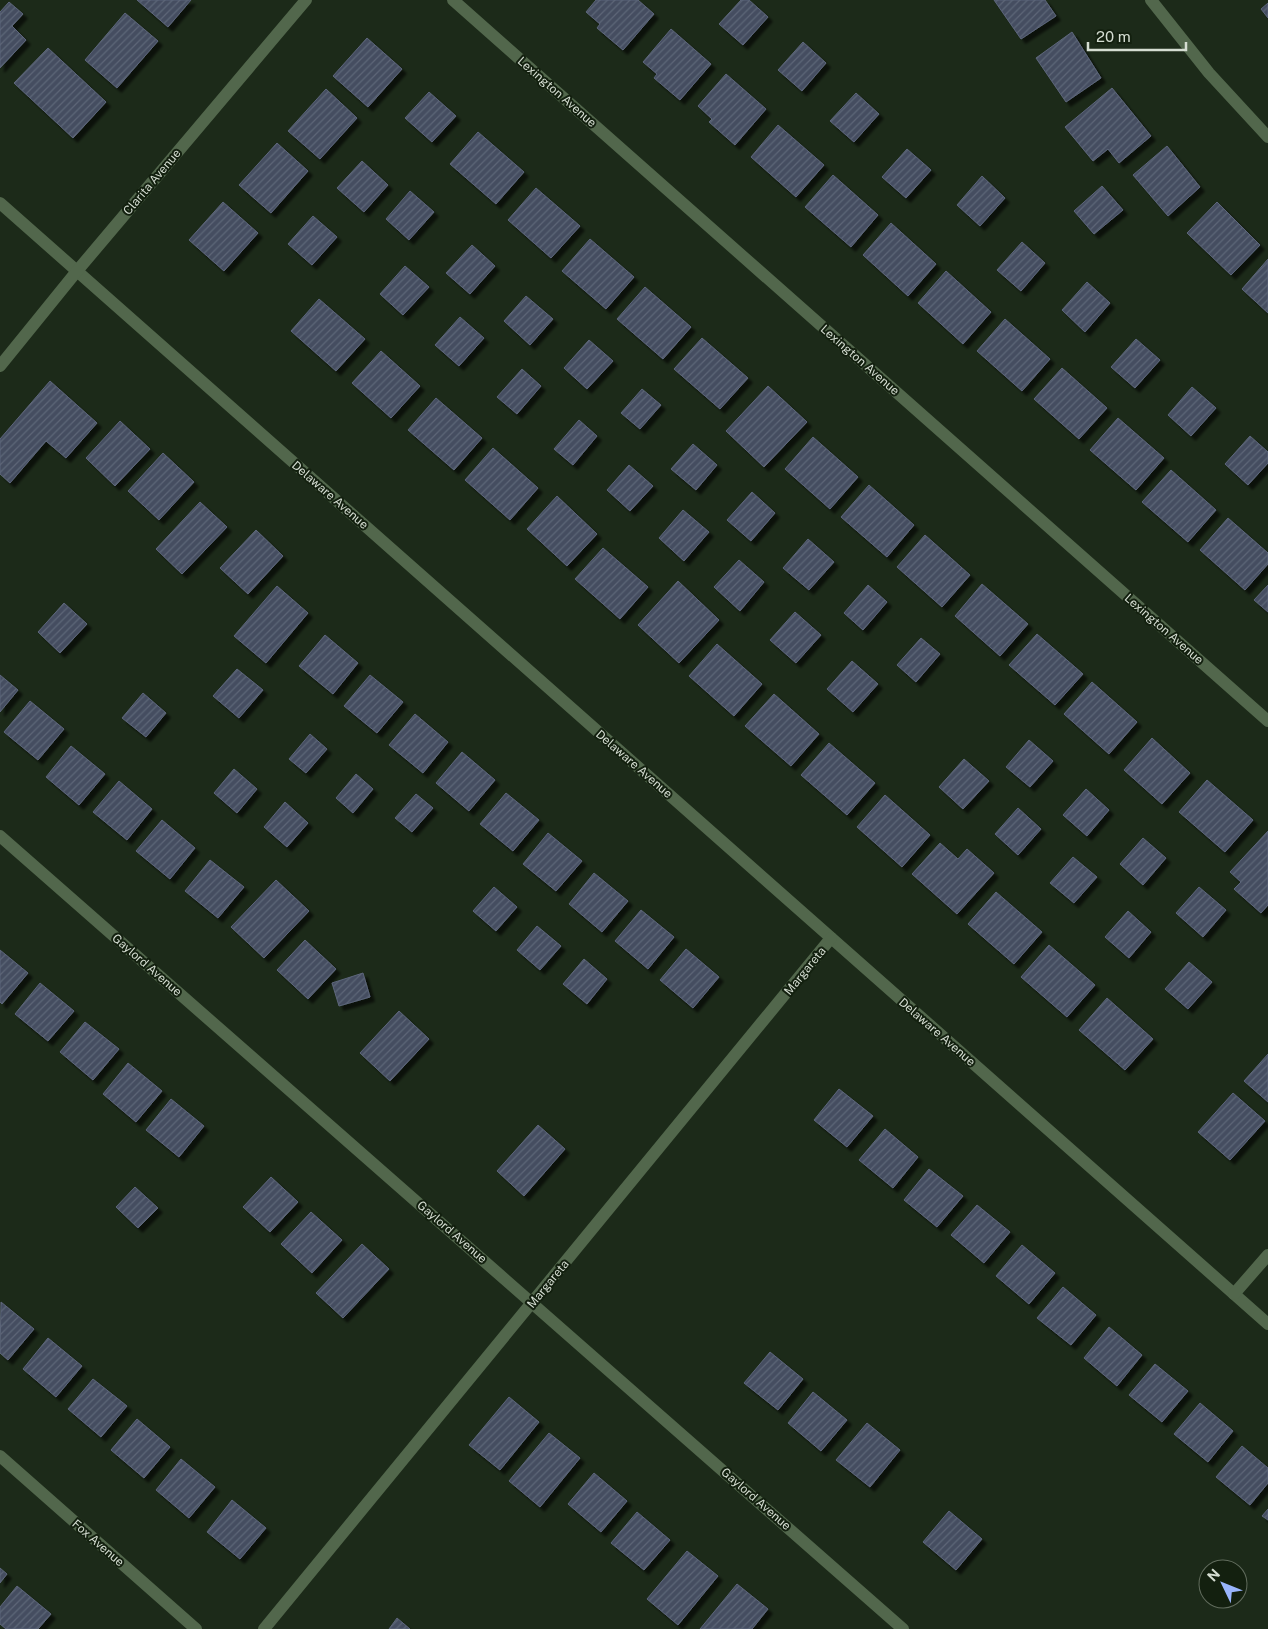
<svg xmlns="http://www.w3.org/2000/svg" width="1268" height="1629" font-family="'Public Sans',sans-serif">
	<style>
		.building { fill: url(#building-hatch); stroke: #5d667b; filter: url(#shadow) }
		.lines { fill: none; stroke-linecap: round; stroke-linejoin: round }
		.street { stroke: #52674c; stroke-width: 12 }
		.labels { text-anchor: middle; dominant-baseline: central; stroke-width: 4; stroke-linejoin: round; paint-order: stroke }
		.street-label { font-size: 12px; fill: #d5ddd2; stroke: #13200f }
	</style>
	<defs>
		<pattern id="building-hatch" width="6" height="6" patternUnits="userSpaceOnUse" patternTransform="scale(1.25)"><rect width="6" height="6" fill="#444d61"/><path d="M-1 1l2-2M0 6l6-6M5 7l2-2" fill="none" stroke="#5e6677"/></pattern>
		<filter id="shadow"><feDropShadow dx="4.5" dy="4.5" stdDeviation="1" flood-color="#0009"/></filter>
	</defs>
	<rect width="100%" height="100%" fill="#1c2a19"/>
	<g class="building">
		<path d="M 137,0 L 191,0 L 168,27 Z"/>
		<path d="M 596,0 L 638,0 L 654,14 L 623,50 L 597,28 L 600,24 L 586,12 Z"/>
		<path d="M 741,0 L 749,0 L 768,17 L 743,45 L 719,24 Z"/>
		<path d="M 994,0 L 1045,0 L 1056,16 L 1021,39 Z"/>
		<path d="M 9,2 L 23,14 L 12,26 L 26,40 L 0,68 L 0,12 Z"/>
		<path d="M 1268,3 L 1268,18 L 1261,9 Z"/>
		<path d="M 125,13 L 158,41 L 117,88 L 85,60 Z"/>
		<path d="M 671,29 L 711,64 L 680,100 L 654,78 L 657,74 L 643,62 Z"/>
		<path d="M 1072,32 L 1101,78 L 1066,102 L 1036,58 Z"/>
		<path d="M 367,38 L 402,69 L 368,107 L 333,76 Z"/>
		<path d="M 803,42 L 826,63 L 802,91 L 778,70 Z"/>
		<path d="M 48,48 L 106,102 L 73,138 L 14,83 Z"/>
		<path d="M 726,74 L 766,109 L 735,145 L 709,122 L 712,119 L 698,106 Z"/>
		<path d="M 1112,88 L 1151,136 L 1119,163 L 1108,149 L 1093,161 L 1065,127 Z"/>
		<path d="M 326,89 L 357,118 L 320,159 L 288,131 Z"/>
		<path d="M 429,92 L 456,116 L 432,142 L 405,118 Z"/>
		<path d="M 856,93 L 879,114 L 854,142 L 830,121 Z"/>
		<path d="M 778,125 L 824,165 L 796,197 L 751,157 Z"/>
		<path d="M 478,132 L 524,172 L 496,204 L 450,164 Z"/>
		<path d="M 277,143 L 308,171 L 271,213 L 239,185 Z"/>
		<path d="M 1167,146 L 1200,187 L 1168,216 L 1133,175 Z"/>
		<path d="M 907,149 L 931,170 L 906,198 L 882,177 Z"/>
		<path d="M 362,161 L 388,185 L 364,212 L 337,188 Z"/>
		<path d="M 833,175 L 878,215 L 851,247 L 805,207 Z"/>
		<path d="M 982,176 L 1005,198 L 980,226 L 957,205 Z"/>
		<path d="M 1102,186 L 1123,210 L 1094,234 L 1074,211 Z"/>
		<path d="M 536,188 L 580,226 L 551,258 L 508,220 Z"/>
		<path d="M 410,191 L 434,212 L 409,240 L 386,219 Z"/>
		<path d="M 223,202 L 258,233 L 224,271 L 189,240 Z"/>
		<path d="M 1217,202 L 1260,245 L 1231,275 L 1187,233 Z"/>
		<path d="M 313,216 L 337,237 L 312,265 L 288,244 Z"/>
		<path d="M 891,223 L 936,264 L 908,296 L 863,255 Z"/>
		<path d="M 590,239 L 634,277 L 606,309 L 562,271 Z"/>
		<path d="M 1022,242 L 1045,263 L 1021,291 L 997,270 Z"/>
		<path d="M 472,245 L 495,266 L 470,294 L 446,273 Z"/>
		<path d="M 1268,259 L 1268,313 L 1242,289 Z"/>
		<path d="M 405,266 L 429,287 L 403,315 L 380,294 Z"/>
		<path d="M 946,271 L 991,312 L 963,344 L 918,303 Z"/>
		<path d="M 1087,282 L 1110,303 L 1085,332 L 1062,310 Z"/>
		<path d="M 645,287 L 691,327 L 663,359 L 617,319 Z"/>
		<path d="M 526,296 L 553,319 L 530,345 L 504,321 Z"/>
		<path d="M 319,299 L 365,339 L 336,371 L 291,331 Z"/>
		<path d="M 460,317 L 484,338 L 459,366 L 435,345 Z"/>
		<path d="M 1005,319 L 1050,359 L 1022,391 L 977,351 Z"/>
		<path d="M 702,338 L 748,378 L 720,409 L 674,369 Z"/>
		<path d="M 1136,339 L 1160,360 L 1135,388 L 1111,367 Z"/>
		<path d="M 589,340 L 613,361 L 587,389 L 564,368 Z"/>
		<path d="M 381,351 L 420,386 L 391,418 L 352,383 Z"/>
		<path d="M 1062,368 L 1107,408 L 1079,439 L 1034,399 Z"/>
		<path d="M 522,369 L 541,386 L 517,414 L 497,397 Z"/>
		<path d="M 50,381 L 97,423 L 66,458 L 46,441 L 10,483 L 0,474 L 0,439 Z"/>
		<path d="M 768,386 L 807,422 L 764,467 L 726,431 Z"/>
		<path d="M 1192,387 L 1216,408 L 1191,436 L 1168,415 Z"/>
		<path d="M 642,389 L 661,405 L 640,429 L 621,413 Z"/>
		<path d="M 436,398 L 482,438 L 454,470 L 408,430 Z"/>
		<path d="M 1118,418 L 1164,458 L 1136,490 L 1090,450 Z"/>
		<path d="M 579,420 L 597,436 L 573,465 L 554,449 Z"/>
		<path d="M 120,421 L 150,449 L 115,486 L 86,458 Z"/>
		<path d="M 1250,436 L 1268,452 L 1268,463 L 1248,485 L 1225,464 Z"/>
		<path d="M 813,437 L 858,477 L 830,509 L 785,469 Z"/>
		<path d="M 693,444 L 717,465 L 696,490 L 671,469 Z"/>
		<path d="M 493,448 L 538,488 L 510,520 L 465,480 Z"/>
		<path d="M 163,453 L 194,482 L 159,520 L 128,491 Z"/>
		<path d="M 629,465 L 653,486 L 630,511 L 607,490 Z"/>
		<path d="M 1171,470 L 1216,510 L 1188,542 L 1142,502 Z"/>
		<path d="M 869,485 L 914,525 L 887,557 L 841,517 Z"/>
		<path d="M 752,492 L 775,513 L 751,541 L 727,520 Z"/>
		<path d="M 557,496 L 597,534 L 567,566 L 527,529 Z"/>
		<path d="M 200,502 L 227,527 L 182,574 L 156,549 Z"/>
		<path d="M 683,510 L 709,532 L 684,561 L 659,538 Z"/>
		<path d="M 1228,518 L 1268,553 L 1268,564 L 1245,590 L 1200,550 Z"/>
		<path d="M 256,530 L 283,556 L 248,594 L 220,568 Z"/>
		<path d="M 925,535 L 970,575 L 942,607 L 897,567 Z"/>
		<path d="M 808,539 L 834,562 L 809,590 L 783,568 Z"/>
		<path d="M 603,548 L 648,587 L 620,619 L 575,579 Z"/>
		<path d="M 739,560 L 764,582 L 740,611 L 714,587 Z"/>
		<path d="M 678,581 L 719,620 L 679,663 L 638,625 Z"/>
		<path d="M 982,584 L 1028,624 L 1000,656 L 955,616 Z"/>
		<path d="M 868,585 L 887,602 L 863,630 L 844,613 Z"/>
		<path d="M 1268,585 L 1268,612 L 1254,600 Z"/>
		<path d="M 277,586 L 308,613 L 266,663 L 234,636 Z"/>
		<path d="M 64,603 L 87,624 L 60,653 L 38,632 Z"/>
		<path d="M 795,612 L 821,635 L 796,663 L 770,640 Z"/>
		<path d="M 1037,634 L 1083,674 L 1055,705 L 1009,665 Z"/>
		<path d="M 325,635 L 358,663 L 333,694 L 299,666 Z"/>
		<path d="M 921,638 L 940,654 L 916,682 L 897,665 Z"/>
		<path d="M 717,644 L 762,684 L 734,716 L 689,676 Z"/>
		<path d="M 852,661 L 878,684 L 853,712 L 827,689 Z"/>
		<path d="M 237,669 L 263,690 L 239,718 L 213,696 Z"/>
		<path d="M 0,675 L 18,690 L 0,712 Z"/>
		<path d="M 370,675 L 403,702 L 377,733 L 344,706 Z"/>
		<path d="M 1092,682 L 1137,722 L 1109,754 L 1064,714 Z"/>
		<path d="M 143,693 L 166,713 L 146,737 L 122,718 Z"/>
		<path d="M 774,694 L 819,734 L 791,766 L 745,726 Z"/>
		<path d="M 30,701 L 64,729 L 38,760 L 4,732 Z"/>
		<path d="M 415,714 L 448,742 L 423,773 L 389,745 Z"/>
		<path d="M 310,734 L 327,749 L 306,773 L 289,759 Z"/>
		<path d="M 1152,738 L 1190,773 L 1162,804 L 1124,770 Z"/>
		<path d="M 1029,740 L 1053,761 L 1030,787 L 1006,767 Z"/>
		<path d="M 829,743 L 875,783 L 847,815 L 801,775 Z"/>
		<path d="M 71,746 L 105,774 L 79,805 L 46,777 Z"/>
		<path d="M 462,752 L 495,780 L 469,811 L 436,783 Z"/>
		<path d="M 964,759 L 989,781 L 963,809 L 939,787 Z"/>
		<path d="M 234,769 L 257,789 L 237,813 L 214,793 Z"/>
		<path d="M 356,774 L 373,789 L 353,813 L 336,798 Z"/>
		<path d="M 1207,780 L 1253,820 L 1225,852 L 1179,812 Z"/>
		<path d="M 119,781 L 152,809 L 127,840 L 93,812 Z"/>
		<path d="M 1086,789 L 1109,810 L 1087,836 L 1063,815 Z"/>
		<path d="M 506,793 L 539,820 L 513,851 L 480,824 Z"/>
		<path d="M 416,794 L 433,808 L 412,832 L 395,818 Z"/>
		<path d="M 885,795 L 930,835 L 902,867 L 857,827 Z"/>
		<path d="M 285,802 L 308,823 L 287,847 L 264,827 Z"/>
		<path d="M 1018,808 L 1041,829 L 1018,855 L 995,834 Z"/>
		<path d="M 162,820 L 195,848 L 170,879 L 136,851 Z"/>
		<path d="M 1268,831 L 1268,905 L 1261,913 L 1234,889 L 1241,882 L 1230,872 Z"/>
		<path d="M 548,833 L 582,861 L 556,891 L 523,864 Z"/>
		<path d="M 1143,838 L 1166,858 L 1143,885 L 1120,864 Z"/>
		<path d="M 940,843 L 958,859 L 967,849 L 994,873 L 957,914 L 912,874 Z"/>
		<path d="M 1073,857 L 1097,877 L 1074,903 L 1050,883 Z"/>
		<path d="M 210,860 L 244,887 L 218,918 L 185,891 Z"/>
		<path d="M 594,873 L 628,901 L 602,932 L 569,904 Z"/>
		<path d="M 276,880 L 309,911 L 264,958 L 231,927 Z"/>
		<path d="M 494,887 L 517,907 L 496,931 L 473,911 Z"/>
		<path d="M 1199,887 L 1226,910 L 1203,937 L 1176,913 Z"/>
		<path d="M 996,892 L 1042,932 L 1014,964 L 968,924 Z"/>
		<path d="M 641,910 L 674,937 L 648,969 L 615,941 Z"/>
		<path d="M 1128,911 L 1151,932 L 1129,958 L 1105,937 Z"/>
		<path d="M 537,926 L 561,946 L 540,970 L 517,950 Z"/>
		<path d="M 305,940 L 336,969 L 308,999 L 277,970 Z"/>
		<path d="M 1049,945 L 1095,985 L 1067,1017 L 1021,977 Z"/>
		<path d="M 686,949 L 719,977 L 693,1008 L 660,980 Z"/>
		<path d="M 0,950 L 28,973 L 2,1004 L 0,1002 Z"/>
		<path d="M 584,959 L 607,979 L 587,1004 L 563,984 Z"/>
		<path d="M 1189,962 L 1212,982 L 1188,1009 L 1165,989 Z"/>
		<path d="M 363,973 L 370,997 L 339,1006 L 332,983 Z"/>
		<path d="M 40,983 L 74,1011 L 48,1041 L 15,1014 Z"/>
		<path d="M 1107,998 L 1153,1039 L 1125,1070 L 1079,1030 Z"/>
		<path d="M 399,1011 L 429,1039 L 390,1081 L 360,1053 Z"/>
		<path d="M 85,1022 L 119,1049 L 93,1080 L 60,1052 Z"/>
		<path d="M 1268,1054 L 1268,1102 L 1244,1081 Z"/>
		<path d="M 128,1063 L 162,1091 L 136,1122 L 103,1094 Z"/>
		<path d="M 839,1089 L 873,1116 L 847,1147 L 814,1120 Z"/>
		<path d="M 1233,1093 L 1265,1121 L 1230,1160 L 1198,1132 Z"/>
		<path d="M 171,1099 L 204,1126 L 179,1157 L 146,1130 Z"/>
		<path d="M 538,1125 L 565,1149 L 524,1196 L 497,1171 Z"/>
		<path d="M 885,1129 L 918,1157 L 893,1188 L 859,1160 Z"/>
		<path d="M 929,1169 L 963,1196 L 937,1227 L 904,1200 Z"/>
		<path d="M 271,1177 L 298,1202 L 270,1232 L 243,1207 Z"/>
		<path d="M 135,1187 L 158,1208 L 138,1228 L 116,1207 Z"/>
		<path d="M 977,1205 L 1010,1232 L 984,1263 L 951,1235 Z"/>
		<path d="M 311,1212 L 342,1240 L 312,1273 L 281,1244 Z"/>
		<path d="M 362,1244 L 389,1269 L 343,1318 L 316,1293 Z"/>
		<path d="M 1022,1245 L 1055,1273 L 1029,1304 L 996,1276 Z"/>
		<path d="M 1063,1287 L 1096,1315 L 1071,1345 L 1037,1318 Z"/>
		<path d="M 1,1302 L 34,1329 L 8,1360 L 0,1353 Z"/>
		<path d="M 1109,1327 L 1142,1355 L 1117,1386 L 1084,1358 Z"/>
		<path d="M 48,1338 L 82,1366 L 56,1397 L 23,1369 Z"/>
		<path d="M 770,1352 L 803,1379 L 778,1410 L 744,1383 Z"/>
		<path d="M 1155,1364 L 1188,1391 L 1162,1422 L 1129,1395 Z"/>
		<path d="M 93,1379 L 127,1406 L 101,1437 L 68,1409 Z"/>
		<path d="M 813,1392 L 847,1420 L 821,1451 L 788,1423 Z"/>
		<path d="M 509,1397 L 539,1422 L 500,1470 L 469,1445 Z"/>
		<path d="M 1200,1403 L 1233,1431 L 1208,1462 L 1174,1434 Z"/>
		<path d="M 137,1419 L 170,1447 L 144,1478 L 111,1450 Z"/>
		<path d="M 867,1423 L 900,1450 L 870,1487 L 836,1460 Z"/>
		<path d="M 549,1433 L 580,1458 L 540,1507 L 509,1481 Z"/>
		<path d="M 1242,1446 L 1268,1468 L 1268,1483 L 1250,1505 L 1216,1477 Z"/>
		<path d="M 181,1459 L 215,1487 L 189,1518 L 156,1490 Z"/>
		<path d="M 594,1473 L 627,1501 L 601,1532 L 568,1504 Z"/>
		<path d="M 232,1500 L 266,1528 L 240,1559 L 207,1532 Z"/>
		<path d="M 1268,1509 L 1268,1520 L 1262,1516 Z"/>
		<path d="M 949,1511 L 982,1539 L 956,1570 L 923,1542 Z"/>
		<path d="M 637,1512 L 670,1540 L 644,1570 L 611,1543 Z"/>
		<path d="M 687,1551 L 718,1576 L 678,1625 L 647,1599 Z"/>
		<path d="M 0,1568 L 7,1574 L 0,1583 Z"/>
		<path d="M 737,1584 L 768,1609 L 752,1629 L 700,1629 Z"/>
		<path d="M 17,1586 L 51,1614 L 38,1629 L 6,1629 L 0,1624 L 0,1607 Z"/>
		<path d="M 397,1618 L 410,1629 L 389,1629 Z"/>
	</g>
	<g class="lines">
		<g class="street">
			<path d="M 453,0 L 1268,721"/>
			<path d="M 1151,0 L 1209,73 L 1268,137"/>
			<path d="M 0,203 L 1268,1324"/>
			<path d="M 0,366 L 77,271 L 306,0"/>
			<path d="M 0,836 L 903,1629"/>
			<path d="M 1234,1294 L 1268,1255"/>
			<path d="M 0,1456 L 196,1629"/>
			<path d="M 264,1629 L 831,938"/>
		</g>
	</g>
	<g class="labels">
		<g class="street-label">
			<text transform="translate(557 92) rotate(41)">Lexington Avenue</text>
			<text transform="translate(152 182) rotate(-50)">Clarita Avenue</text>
			<text transform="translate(860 360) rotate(41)">Lexington Avenue</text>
			<text transform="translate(330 495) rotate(41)">Delaware Avenue</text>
			<text transform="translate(1164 629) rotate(41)">Lexington Avenue</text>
			<text transform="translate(634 764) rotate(41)">Delaware Avenue</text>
			<text transform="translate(147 965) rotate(41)">Gaylord Avenue</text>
			<text transform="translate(805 971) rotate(-51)">Margareta</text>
			<text transform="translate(937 1032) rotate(41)">Delaware Avenue</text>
			<text transform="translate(452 1232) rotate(41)">Gaylord Avenue</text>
			<text transform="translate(548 1284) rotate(-51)">Margareta</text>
			<text transform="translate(756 1499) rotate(41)">Gaylord Avenue</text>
			<text transform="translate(98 1543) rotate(41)">Fox Avenue</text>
		</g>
	</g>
	<g transform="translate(1223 1584) rotate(313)"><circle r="24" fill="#13200f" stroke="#616c5d"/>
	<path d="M0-4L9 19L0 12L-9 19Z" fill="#99b5fd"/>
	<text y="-8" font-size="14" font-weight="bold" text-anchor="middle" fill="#d5ddd2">N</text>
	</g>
	<path d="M1088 42v8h98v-8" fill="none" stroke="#d5ddd2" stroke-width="2.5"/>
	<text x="1096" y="42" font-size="15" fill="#d5ddd2" stroke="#13200f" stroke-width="4" paint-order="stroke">20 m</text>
</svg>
